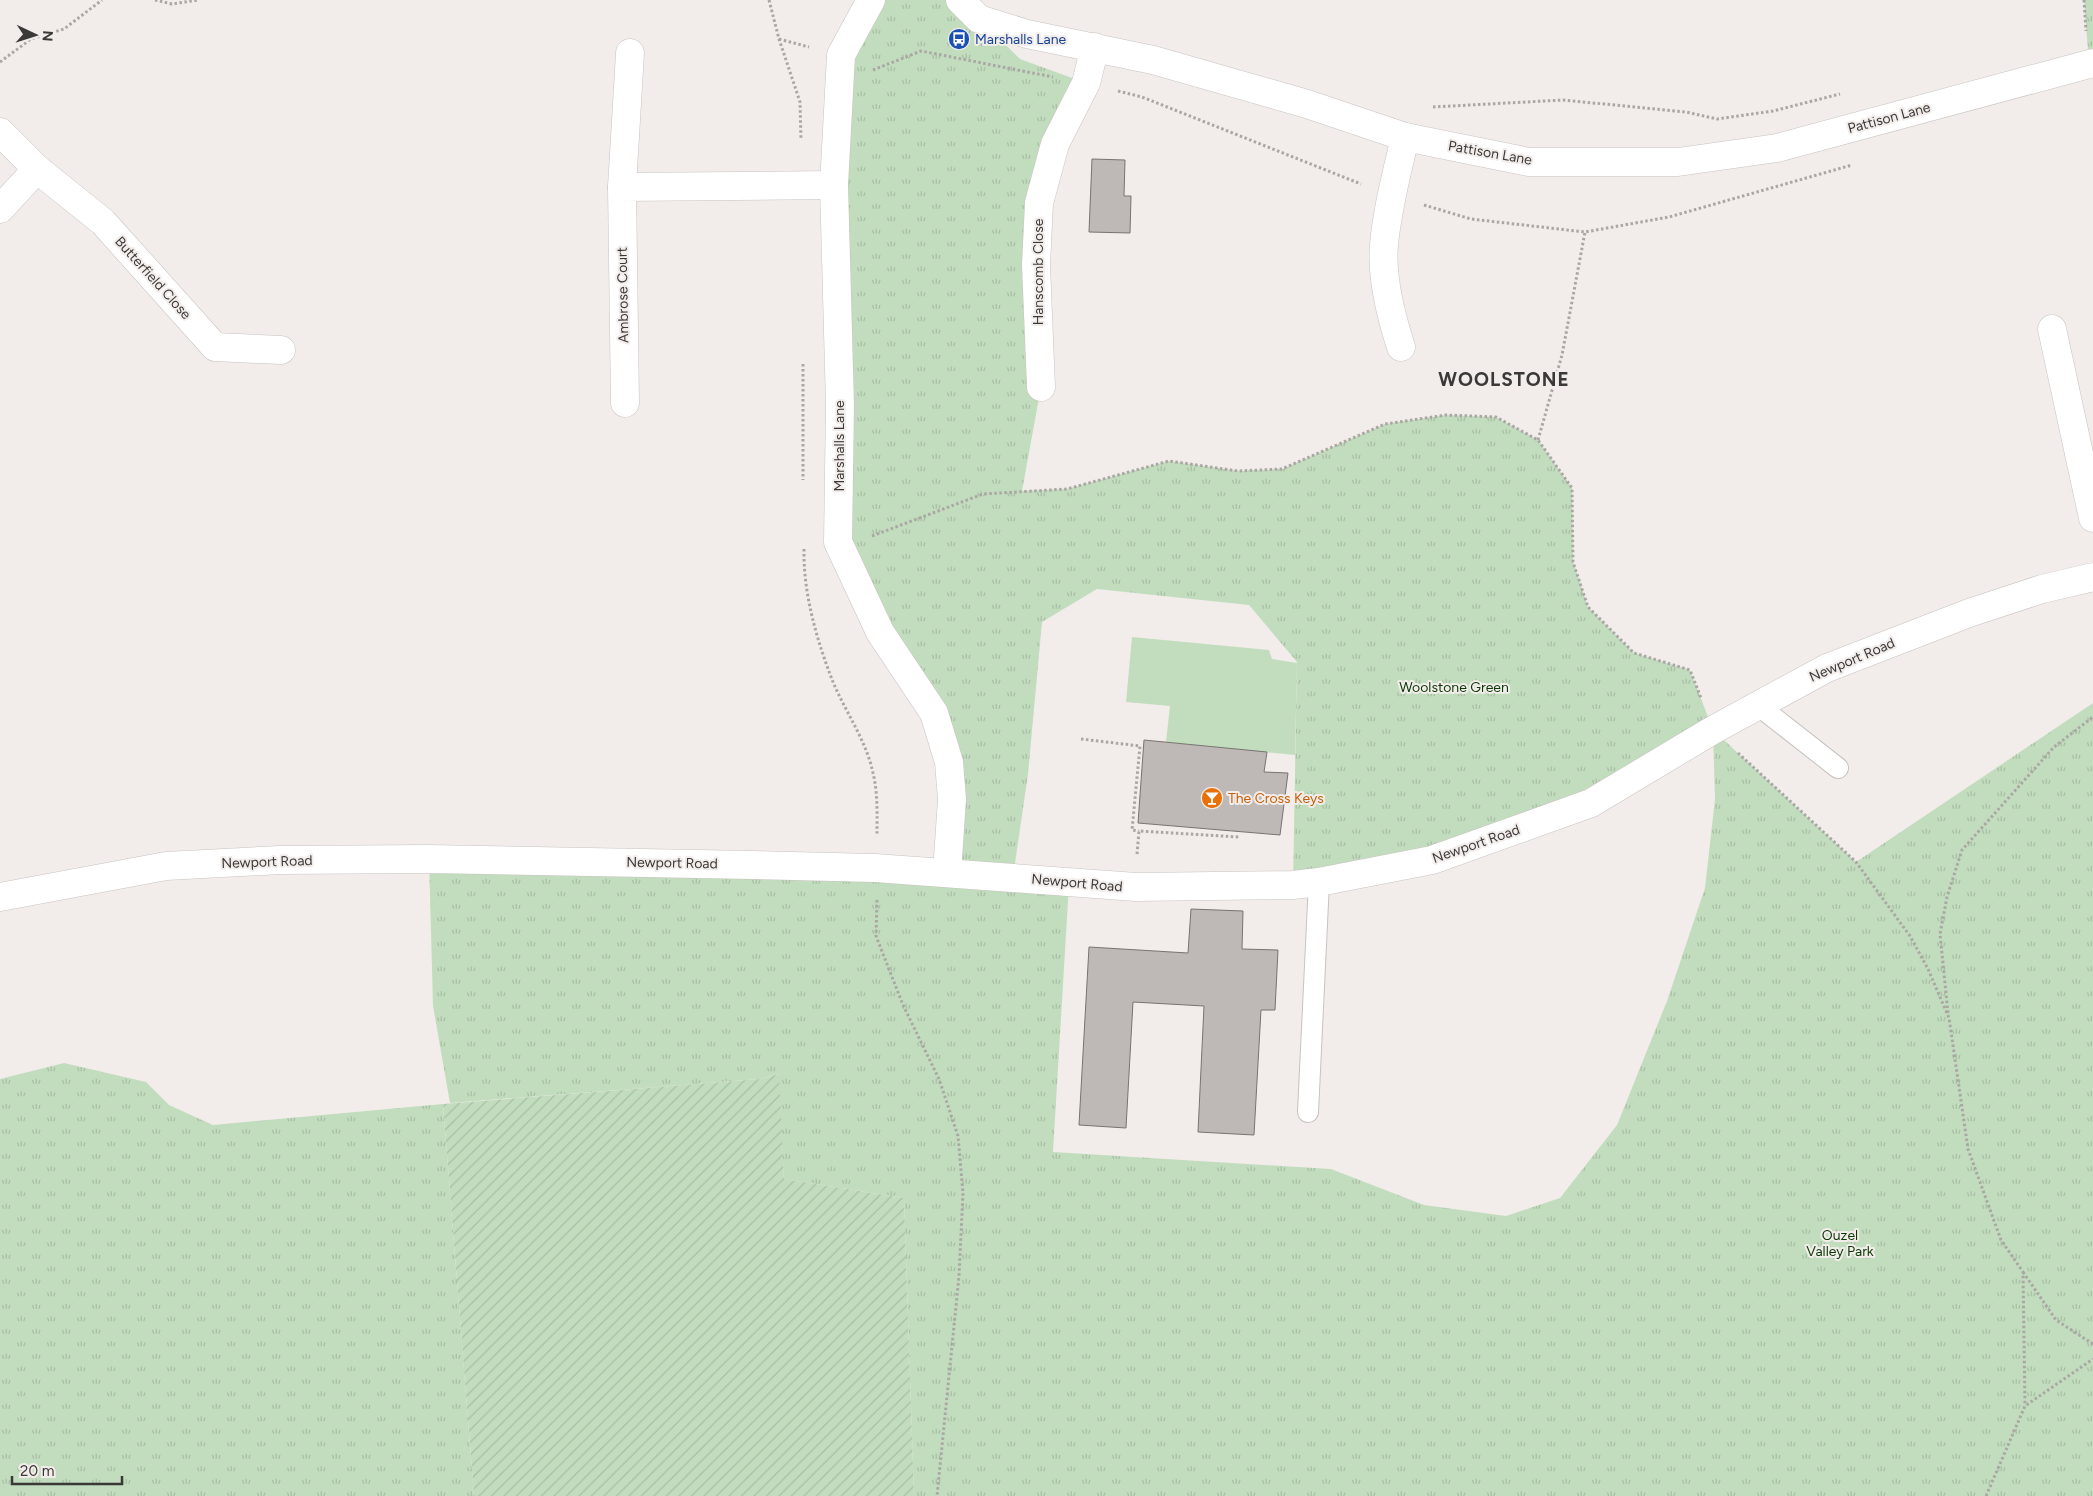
<svg xmlns="http://www.w3.org/2000/svg" width="2093" height="1496" font-family="Figtree,sans-serif">
	<style>
		.grass { fill: #c2ddbe }
		.park { fill: url(#park-tufts); fill-rule: evenodd }
		.garden { fill: url(#garden-furrows) }
		.building { fill: #beb9b6; stroke: #787370 }
		.lines { fill: none; stroke-linecap: round; stroke-linejoin: round }
		.service-casing { stroke: #c8c3bf; stroke-width: 22 }
		.minor-casing { stroke: #c8c3bf; stroke-width: 29 }
		.path { stroke: #aaa6a4; stroke-width: 3; stroke-dasharray: 2.5 2.5; stroke-linecap: butt }
		.service { stroke: #fff; stroke-width: 20 }
		.minor { stroke: #fff; stroke-width: 28 }
		.labels { text-anchor: middle; dominant-baseline: central; stroke-width: 4; stroke-linejoin: round; paint-order: stroke }
		.transit-label { font-size: 14px; fill: #164399; stroke: #f2edea; text-anchor: start }
		.street-label { font-size: 14px; fill: #3b3938; stroke: #f2edea }
		.park-label { font-size: 14px; fill: #0a3804; stroke: #f2edea }
		.food-label { font-size: 14px; fill: #c56008; stroke: #f2edea; text-anchor: start }
		.district-label { font-size: 19px; font-weight: bold; letter-spacing: 1px; fill: #3b3938; stroke: #f2edea }
	</style>
	<defs>
		<pattern id="park-tufts" width="24" height="20" patternUnits="userSpaceOnUse" patternTransform="scale(1.25)"><rect width="24" height="20" fill="#c2ddbe"/><path d="M3 7l-1-3M5 7V3M7 7l1-3M15 17l-1-3M17 17v-4M19 17l1-3" fill="none" stroke="#a8bea4"/></pattern>
		<pattern id="garden-furrows" width="10" height="10" patternUnits="userSpaceOnUse" patternTransform="scale(1.25)"><rect width="10" height="10" fill="#c2ddbe"/><path d="M-1 1l2-2M0 10L10 0M9 11l2-2" fill="none" stroke="#a8bea4"/></pattern>
	</defs>
	<rect width="100%" height="100%" fill="#f2edea"/>
	<path class="grass" d="M 1132,637 L 1269,650 L 1272,659 L 1297,663 L 1295,755 L 1166,742 L 1170,706 L 1126,702 Z"/>
	<g class="park">
		<path d="M 871,0 L 960,0 L 1020,59 L 1086,83 L 1055,144 L 1041,387 L 1022,491 L 1067,489 L 1169,461 L 1238,471 L 1282,469 L 1385,424 L 1446,415 L 1496,417 L 1538,440 L 1572,488 L 1573,561 L 1588,607 L 1634,653 L 1690,670 L 1713,730 L 1856,862 L 2093,703 L 2093,1496 L 914,1496 L 904,1198 L 784,1179 L 778,1074 L 760,1079 L 450,1103 L 433,1006 L 429,859 L 947,873 L 949,762 L 838,542 L 841,55 ZM 1097,589 L 1249,605 L 1297,662 L 1293,885 L 1591,803 L 1713,730 L 1715,799 L 1705,888 L 1667,1001 L 1617,1125 L 1560,1198 L 1506,1216 L 1424,1205 L 1331,1169 L 1053,1152 L 1069,884 L 1013,877 L 1028,774 L 1042,622 Z"/>
		<path d="M 2084,0 L 2093,0 L 2093,63 L 2089,63 Z"/>
		<path d="M 64,1063 L 146,1082 L 169,1105 L 213,1125 L 443,1104 L 474,1496 L 0,1496 L 0,1079 Z"/>
	</g>
	<path class="garden" d="M 779,1074 L 784,1179 L 904,1198 L 914,1496 L 474,1496 L 443,1104 L 760,1079 Z"/>
	<g class="building">
		<path d="M 1092,159 L 1125,160 L 1124,196 L 1131,196 L 1130,233 L 1089,232 Z"/>
		<path d="M 1144,740 L 1267,752 L 1264,772 L 1288,773 L 1280,835 L 1138,823 Z"/>
		<path d="M 1191,909 L 1243,911 L 1242,949 L 1278,950 L 1275,1010 L 1261,1010 L 1254,1135 L 1198,1132 L 1204,1006 L 1133,1002 L 1126,1128 L 1079,1125 L 1089,947 L 1188,953 Z"/>
	</g>
	<g class="lines">
		<g class="service-casing">
			<g id="service">
				<path d="M 1759,706 L 1838,768"/>
				<path d="M 1308,1112 L 1319,882"/>
			</g>
		</g>
		<g class="minor-casing">
			<g id="minor">
				<path d="M 871,0 L 841,55 L 834,185 L 840,405 L 838,542 L 880,632 L 934,713 L 949,762 L 952,799 L 947,873"/>
				<path d="M 960,0 L 979,19 L 1027,34 L 1153,60 L 1307,104 L 1405,137 L 1529,162 L 1678,162 L 1777,148 L 2093,63"/>
				<path d="M 0,132 L 37,169 L 103,222 L 215,347 L 281,350"/>
				<path d="M 622,187 L 630,53"/>
				<path d="M 0,209 L 37,169"/>
				<path d="M 2052,329 L 2093,518"/>
				<path d="M 1401,347 C 1391,316 1381,278 1384,245 C 1387,209 1397,173 1405,137"/>
				<path d="M 1041,387 L 1036,265 L 1039,203 L 1055,144 L 1086,83 L 1095,47"/>
				<path d="M 625,403 L 622,187 L 834,185"/>
				<path d="M 0,897 L 166,866 L 280,860 L 429,859 L 752,865 L 875,868 L 1136,887 L 1293,885 L 1319,882 L 1432,860 L 1591,803 L 1713,730 L 1827,668 L 1969,613 L 2042,589 L 2093,577"/>
			</g>
		</g>
		<g class="path">
			<path d="M 155,0 L 172,4 L 198,0"/>
			<path d="M 769,0 L 779,39 L 800,102 L 801,140"/>
			<path d="M 2084,0 L 2086,31"/>
			<path d="M 779,39 L 809,47"/>
			<path d="M 0,62 L 31,39 L 64,29 L 102,0"/>
			<path d="M 873,70 L 921,51 L 1053,77"/>
			<path d="M 1118,91 L 1142,97 L 1361,184"/>
			<path d="M 1433,107 L 1563,100 L 1686,112 L 1717,119 L 1773,111 L 1840,94"/>
			<path d="M 1424,205 L 1471,219 L 1585,232 L 1669,217 L 1852,165"/>
			<path d="M 803,364 L 803,480"/>
			<path d="M 1538,440 L 1562,355 L 1585,232"/>
			<path d="M 872,536 L 983,494 L 1067,489 L 1169,461 L 1238,471 L 1282,469 L 1385,424 L 1446,415 L 1496,417 L 1538,440 L 1572,488 L 1573,562 L 1588,607 L 1634,653 L 1690,670 L 1701,698"/>
			<path d="M 804,549 C 803,593 817,641 833,682 C 846,713 866,740 873,773 C 878,793 877,815 877,834"/>
			<path d="M 1081,739 L 1140,746 L 1132,830 L 1139,831"/>
			<path d="M 1738,753 L 1856,862 L 1910,936 L 1928,969 L 1949,1018 L 1968,1149 L 2001,1240 L 2023,1272 L 2025,1406"/>
			<path d="M 1137,854 L 1139,831 L 1239,837"/>
			<path d="M 877,900 L 876,936 L 903,1005 L 939,1079 L 958,1136 L 963,1193 L 959,1276 L 937,1496"/>
			<path d="M 1948,1013 L 1940,934 L 1947,897 L 1962,850 L 2054,747 L 2093,717"/>
			<path d="M 2023,1272 L 2056,1320 L 2093,1344"/>
			<path d="M 1986,1496 L 2025,1406 L 2093,1359"/>
		</g>
		<use href="#service" class="service"/>
		<use href="#minor" class="minor"/>
	</g>
	<defs>
		<g id="bus-disc" transform="scale(1.125)"><circle r="9.5" fill="#1a4fb4" stroke="#f2edea"/><path d="M-5-6H5V4H4V6H2V4H-2V6H-4V4H-5ZM-3.5-4V0h7V-4ZM-3.5 1.2v1.5H-2V1.2ZM2 1.2v1.5H3.5V1.2Z" fill="#fff"/></g>
		<g id="bar-disc" transform="scale(1.125)"><circle r="9.5" fill="#e8710a" stroke="#f2edea"/><path d="M-6-5H6L.8 .8V4.5H3.5V6h-7V4.5H-.8V.8Z" fill="#fff"/></g>
	</defs>
	<g fill-rule="evenodd">
		<use href="#bus-disc" x="959" y="39"/>
		<use href="#bar-disc" x="1212" y="798"/>
	</g>
	<g class="labels">
		<g class="transit-label">
			<text x="975" y="39">Marshalls Lane</text>
		</g>
		<g class="street-label">
			<text transform="translate(1889 118) rotate(-15)">Pattison Lane</text>
			<text transform="translate(1490 153) rotate(10)">Pattison Lane</text>
			<text transform="translate(1038 272) rotate(-90)">Hanscomb Close</text>
			<text transform="translate(153 278) rotate(48)">Butterfield Close</text>
			<text transform="translate(623 295) rotate(-91)">Ambrose Court</text>
			<text transform="translate(839 446) rotate(-90)">Marshalls Lane</text>
			<text transform="translate(1852 660) rotate(-23)">Newport Road</text>
			<text transform="translate(1476 844) rotate(-19)">Newport Road</text>
			<text transform="translate(267 862) rotate(-2)">Newport Road</text>
			<text transform="translate(672 863) rotate(1)">Newport Road</text>
			<text transform="translate(1077 883) rotate(5)">Newport Road</text>
		</g>
		<g class="park-label">
			<text x="1454" y="687">Woolstone Green</text>
			<text x="1840" y="1235">Ouzel<tspan x="1840" dy="16">Valley Park</tspan></text>
		</g>
		<g class="food-label">
			<text x="1228" y="798">The Cross Keys</text>
		</g>
		<g class="district-label">
			<text x="1504" y="379">WOOLSTONE</text>
		</g>
	</g>
	<g transform="translate(35 35) rotate(94)" stroke="#f2edea" stroke-width="4" paint-order="stroke">
	<path d="M0-4L9 19L0 12L-9 19Z" fill="#3b3938"/>
	<text y="-8" font-size="14" font-weight="bold" text-anchor="middle" fill="#3b3938">N</text>
	</g>
	<path d="M12 1476v8h110v-8" fill="none" stroke="#3b3938" stroke-width="2.5"/>
	<text x="20" y="1476" font-size="15" fill="#3b3938" stroke="#f2edea" stroke-width="4" paint-order="stroke">20 m</text>
</svg>
